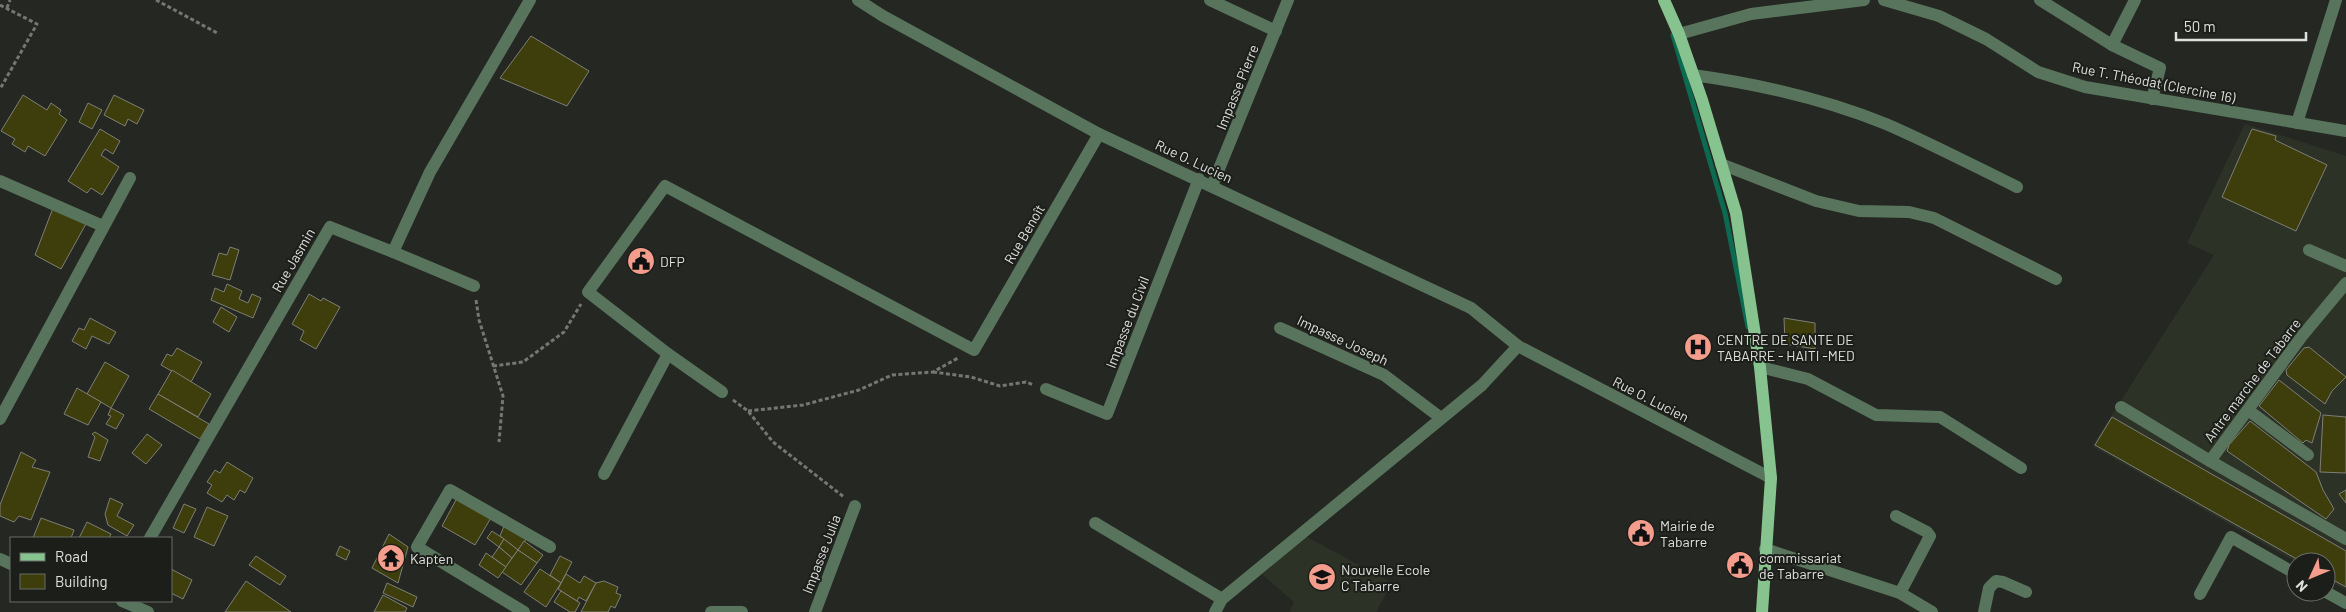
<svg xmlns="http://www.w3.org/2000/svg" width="2346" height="612" font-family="Barlow,sans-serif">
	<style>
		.built { fill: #2d3227 }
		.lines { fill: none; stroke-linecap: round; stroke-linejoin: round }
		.stream { stroke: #0b6a50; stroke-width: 5 }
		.building { fill: #3d3e0b; stroke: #7e7e77 }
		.path { stroke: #757772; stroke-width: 3; stroke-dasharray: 4 2.5; stroke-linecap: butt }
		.minor { stroke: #58745c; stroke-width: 12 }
		.major { stroke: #86c38f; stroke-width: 12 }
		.labels { text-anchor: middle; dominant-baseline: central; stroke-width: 4; stroke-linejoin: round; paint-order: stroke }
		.street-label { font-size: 14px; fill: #dfe1de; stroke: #1b1e19 }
		.poi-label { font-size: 14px; fill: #dfe1de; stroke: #1b1e19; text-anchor: start }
	</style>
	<rect width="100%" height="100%" fill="#252822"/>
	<g class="built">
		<path d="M 2245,124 L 2346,156 L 2346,591 L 2326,579 L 2326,562 L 2296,562 L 2092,446 L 2214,255 L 2187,243 Z"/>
		<path d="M 1296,531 L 1392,583 L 1376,612 L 1290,612 L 1294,602 L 1257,570 Z"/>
	</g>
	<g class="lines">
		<path class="stream" d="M 1673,35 L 1725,213 L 1748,327"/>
	</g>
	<g class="building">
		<path d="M 531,36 L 589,71 L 567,106 L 500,78 Z"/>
		<path d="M 23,95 L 47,110 L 51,103 L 61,110 L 59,114 L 67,120 L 45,156 L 28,146 L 25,152 L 12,144 L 15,139 L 1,131 Z"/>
		<path d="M 114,95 L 144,110 L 137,124 L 128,119 L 125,126 L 104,115 Z"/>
		<path d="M 88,103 L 102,110 L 92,129 L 79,122 Z"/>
		<path d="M 100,129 L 120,141 L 113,154 L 105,149 L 101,155 L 119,167 L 102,195 L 91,188 L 87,193 L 68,181 Z"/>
		<path d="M 2252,129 L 2276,136 L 2275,140 L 2327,165 L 2296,231 L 2222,197 Z"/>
		<path d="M 53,208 L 87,222 L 61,269 L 35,255 Z"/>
		<path d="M 230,247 L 239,250 L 230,280 L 212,275 L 219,253 L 227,255 Z"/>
		<path d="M 227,284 L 242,291 L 239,299 L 248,303 L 252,294 L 261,298 L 253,318 L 211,300 L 215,288 L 224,292 Z"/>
		<path d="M 309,294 L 321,301 L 323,298 L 340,307 L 316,349 L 300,340 L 304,331 L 292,324 Z"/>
		<path d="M 221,307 L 237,317 L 229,332 L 213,322 Z"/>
		<path d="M 90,318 L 116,332 L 109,344 L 92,336 L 86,349 L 72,341 L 79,328 L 84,330 Z"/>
		<path d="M 1784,318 L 1815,323 L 1815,349 L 1785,344 Z"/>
		<path d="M 2309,347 L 2346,377 L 2332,391 L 2325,404 L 2287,375 L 2286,370 L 2304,348 Z"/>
		<path d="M 177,348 L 202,362 L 191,382 L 161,365 L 167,354 L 172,356 Z"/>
		<path d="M 105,362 L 129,376 L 111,408 L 87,394 Z"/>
		<path d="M 172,370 L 211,394 L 198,417 L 158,394 Z"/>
		<path d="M 2279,380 L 2321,413 L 2312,443 L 2306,440 L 2303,443 L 2259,406 Z"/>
		<path d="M 77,388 L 101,402 L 88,425 L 64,414 Z"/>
		<path d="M 158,394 L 209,424 L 200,439 L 149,409 Z"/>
		<path d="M 111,408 L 124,415 L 116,429 L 106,424 L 111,416 L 108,415 Z"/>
		<path d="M 2323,415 L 2346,417 L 2346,473 L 2320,472 Z"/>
		<path d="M 2112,417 L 2346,551 L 2346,587 L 2326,576 L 2326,562 L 2302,562 L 2095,445 Z"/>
		<path d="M 2250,421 L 2316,472 L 2323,490 L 2334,509 L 2326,519 L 2227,451 L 2229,445 Z"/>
		<path d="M 95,432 L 108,440 L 100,461 L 88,457 L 95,437 L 92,434 Z"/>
		<path d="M 147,434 L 162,445 L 146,464 L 132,453 Z"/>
		<path d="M 21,452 L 36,460 L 32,467 L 50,472 L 31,520 L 19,516 L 14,522 L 0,516 L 0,505 Z"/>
		<path d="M 227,462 L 253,478 L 245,493 L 240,490 L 234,500 L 227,495 L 222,502 L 207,493 L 212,485 L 207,482 L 215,470 L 220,473 Z"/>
		<path d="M 2346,490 L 2346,503 L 2339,494 Z"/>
		<path d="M 110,498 L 123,504 L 117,516 L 134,525 L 127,536 L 108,525 L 105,514 Z"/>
		<path d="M 457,498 L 492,516 L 475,545 L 442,526 Z"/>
		<path d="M 184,504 L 196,509 L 184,533 L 173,528 Z"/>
		<path d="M 207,507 L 228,516 L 214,546 L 194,537 Z"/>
		<path d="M 41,518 L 74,530 L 71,538 L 33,538 Z"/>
		<path d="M 87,522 L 111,534 L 109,538 L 79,538 Z"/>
		<path d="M 504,526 L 527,538 L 518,550 L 500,536 Z"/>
		<path d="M 492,531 L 504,539 L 499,547 L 487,538 Z"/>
		<path d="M 389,534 L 408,547 L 398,583 L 372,568 Z"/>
		<path d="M 504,539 L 518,550 L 512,558 L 499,547 Z"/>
		<path d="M 524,541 L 543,555 L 537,563 L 518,550 Z"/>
		<path d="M 340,546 L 350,551 L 346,560 L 336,555 Z"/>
		<path d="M 499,547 L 512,558 L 506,567 L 492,557 Z"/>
		<path d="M 518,550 L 537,563 L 521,585 L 502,572 Z"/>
		<path d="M 486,553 L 506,567 L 498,578 L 479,565 Z"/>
		<path d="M 256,556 L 286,576 L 280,585 L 249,565 Z"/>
		<path d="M 560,556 L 572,562 L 561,583 L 550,575 Z"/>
		<path d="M 171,569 L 192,580 L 183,599 L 171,593 Z"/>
		<path d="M 540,569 L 561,583 L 546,607 L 524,592 Z"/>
		<path d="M 566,574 L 580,583 L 584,576 L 596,583 L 586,601 L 579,597 L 577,601 L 558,589 Z"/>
		<path d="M 246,581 L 291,612 L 225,612 Z"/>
		<path d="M 604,581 L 618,587 L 616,593 L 621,595 L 615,608 L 611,606 L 608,612 L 581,612 L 596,583 Z"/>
		<path d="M 387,583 L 417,597 L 413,607 L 383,593 Z"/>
		<path d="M 561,591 L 580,603 L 575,612 L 570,612 L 554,602 Z"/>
		<path d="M 383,595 L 407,608 L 405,612 L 374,612 Z"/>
	</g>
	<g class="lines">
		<g class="path">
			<path d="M 156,0 L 219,34"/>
			<path d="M 0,5 L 37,24 L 0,89"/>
			<path d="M 7,8 L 10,0"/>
			<path d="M 476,300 L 479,320 L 503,396 L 499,442"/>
			<path d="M 493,366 L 523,362 L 564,332 L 581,304"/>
			<path d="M 933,372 L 971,377 L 1000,386 L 1026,382 L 1034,385"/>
			<path d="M 733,400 L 748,411 L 773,442 L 844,497"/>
			<path d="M 748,411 L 803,405 L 859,390 L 892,375 L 933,372 L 958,358"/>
		</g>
		<g class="minor">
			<path d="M 858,0 L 883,16 L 1099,134 L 1471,308 L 1518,346 L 1771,478"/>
			<path d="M 1210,0 L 1276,31"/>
			<path d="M 1884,0 L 1939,16 L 1986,39 L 2038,72 L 2085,87 L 2346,131"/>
			<path d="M 2040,0 L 2112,45 L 2160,68 L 2152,99"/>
			<path d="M 1679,34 L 1751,14 L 1864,0"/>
			<path d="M 2112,45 L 2135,0"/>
			<path d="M 1693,75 C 1759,84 1824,99 1886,124 C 1930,143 1974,166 2017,187"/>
			<path d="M 2297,123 L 2336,0"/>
			<path d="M 1721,164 L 1816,201 L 1859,211 L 1909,212 L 1934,218 L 2056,279"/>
			<path d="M 0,181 L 103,226"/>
			<path d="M 1212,186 L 1288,0"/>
			<path d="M 2309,250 L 2346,266"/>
			<path d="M 393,252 L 474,286"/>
			<path d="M 1280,328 L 1384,375 L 1441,418"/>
			<path d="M 1760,367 L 1808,379 L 1876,415 L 1940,417 L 2021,468"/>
			<path d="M 1046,389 L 1107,414 L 1199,179"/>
			<path d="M 722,392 L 668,354 L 588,292 L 665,186 L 974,350 L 1099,134"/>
			<path d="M 2121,407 L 2210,461 L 2302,336 L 2346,283"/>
			<path d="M 2248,410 L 2308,455"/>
			<path d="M 0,419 L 130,178"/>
			<path d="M 2210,461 L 2346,539"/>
			<path d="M 604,474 L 668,354"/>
			<path d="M 1896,516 L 1927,532 L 1930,536 L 1900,593"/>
			<path d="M 1095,523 L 1222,599"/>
			<path d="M 150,538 L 330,227 L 393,252 L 430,172 L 530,0"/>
			<path d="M 1765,549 L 1900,593 L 1932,612"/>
			<path d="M 0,559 L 11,564"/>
			<path d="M 2326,592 L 2346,603"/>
			<path d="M 2200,594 L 2231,537 L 2296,574"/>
			<path d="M 122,601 L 148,612"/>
			<path d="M 524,612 L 417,547 L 450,490 L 550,547"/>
			<path d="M 711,612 L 742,612"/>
			<path d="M 815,612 L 855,506"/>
			<path d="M 1215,612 L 1222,599 L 1482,385 L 1518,346"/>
			<path d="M 1984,612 L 1989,588 L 1996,581 L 2003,582 L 2026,592"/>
		</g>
		<path class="major" d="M 1664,0 L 1679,34 L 1702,100 L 1736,213 L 1760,367 L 1771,478 L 1762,612"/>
	</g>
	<defs>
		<g id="civic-disc" transform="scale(1.4375)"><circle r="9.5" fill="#f49d8c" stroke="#1b1e19"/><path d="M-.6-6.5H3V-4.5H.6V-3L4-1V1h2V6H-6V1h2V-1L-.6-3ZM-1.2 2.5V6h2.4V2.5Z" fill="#111"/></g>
		<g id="hospital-disc" transform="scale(1.4375)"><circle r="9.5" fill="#f49d8c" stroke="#1b1e19"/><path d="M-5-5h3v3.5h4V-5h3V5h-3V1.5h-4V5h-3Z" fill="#111"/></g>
		<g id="temple-disc" transform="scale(1.4375)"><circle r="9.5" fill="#f49d8c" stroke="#1b1e19"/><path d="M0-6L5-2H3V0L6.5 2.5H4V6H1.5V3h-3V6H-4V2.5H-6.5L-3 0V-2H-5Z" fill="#111"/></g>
		<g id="university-disc" transform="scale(1.4375)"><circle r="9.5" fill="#f49d8c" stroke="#1b1e19"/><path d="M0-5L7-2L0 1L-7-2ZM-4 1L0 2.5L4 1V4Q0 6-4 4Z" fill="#111"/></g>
	</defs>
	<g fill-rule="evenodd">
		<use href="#civic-disc" x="641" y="261"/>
		<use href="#hospital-disc" x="1698" y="347"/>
		<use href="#civic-disc" x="1641" y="533"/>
		<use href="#temple-disc" x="391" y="558"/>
		<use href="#civic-disc" x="1740" y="565"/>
		<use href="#university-disc" x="1322" y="577"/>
	</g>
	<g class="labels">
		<g class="street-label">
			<text transform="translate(2154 82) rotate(11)">Rue T. Théodat (Clercine 16)</text>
			<text transform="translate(1237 87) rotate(-68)">Impasse Pierre</text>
			<text transform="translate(1194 161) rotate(25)">Rue O. Lucien</text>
			<text transform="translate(1024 234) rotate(-60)">Rue Benoît</text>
			<text transform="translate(293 260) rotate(-60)">Rue Jasmin</text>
			<text transform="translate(1127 322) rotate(-69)">Impasse du Civil</text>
			<text transform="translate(1343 340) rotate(25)">Impasse Joseph</text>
			<text transform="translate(2252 380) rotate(-53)">Antre marche de Tabarre</text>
			<text transform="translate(1651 399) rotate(27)">Rue O. Lucien</text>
			<text transform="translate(821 554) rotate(-69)">Impasse Julia</text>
		</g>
		<g class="poi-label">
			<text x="660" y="261">DFP</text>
			<text x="1717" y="339">CENTRE DE SANTE DE<tspan x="1717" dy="16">TABARRE - HAITI -MED</tspan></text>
			<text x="1660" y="525">Mairie de<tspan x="1660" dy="16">Tabarre</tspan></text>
			<text x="1759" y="557">commissariat<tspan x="1759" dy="16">de Tabarre</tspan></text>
			<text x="410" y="558">Kapten</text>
			<text x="1341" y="569">Nouvelle Ecole<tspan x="1341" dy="16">C Tabarre</tspan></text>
		</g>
	</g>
	<rect x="10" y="537" width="162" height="65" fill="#1b1e19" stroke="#696c68"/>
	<rect x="20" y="553" width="25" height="8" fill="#86c38f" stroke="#696c68"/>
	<text x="55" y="562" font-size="15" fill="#dfe1de">Road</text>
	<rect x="20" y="574" width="25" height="15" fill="#3d3e0b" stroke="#696c68"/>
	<text x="55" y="587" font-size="15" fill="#dfe1de">Building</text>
	<g transform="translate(2311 577) rotate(226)"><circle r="24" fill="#1b1e19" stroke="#696c68"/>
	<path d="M0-4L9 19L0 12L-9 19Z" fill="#f49d8c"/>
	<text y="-8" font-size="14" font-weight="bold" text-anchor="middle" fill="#dfe1de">N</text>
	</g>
	<path d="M2176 32v8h130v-8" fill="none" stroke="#dfe1de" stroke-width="2.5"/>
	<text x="2184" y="32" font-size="15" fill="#dfe1de" stroke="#1b1e19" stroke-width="4" paint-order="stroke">50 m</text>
</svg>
